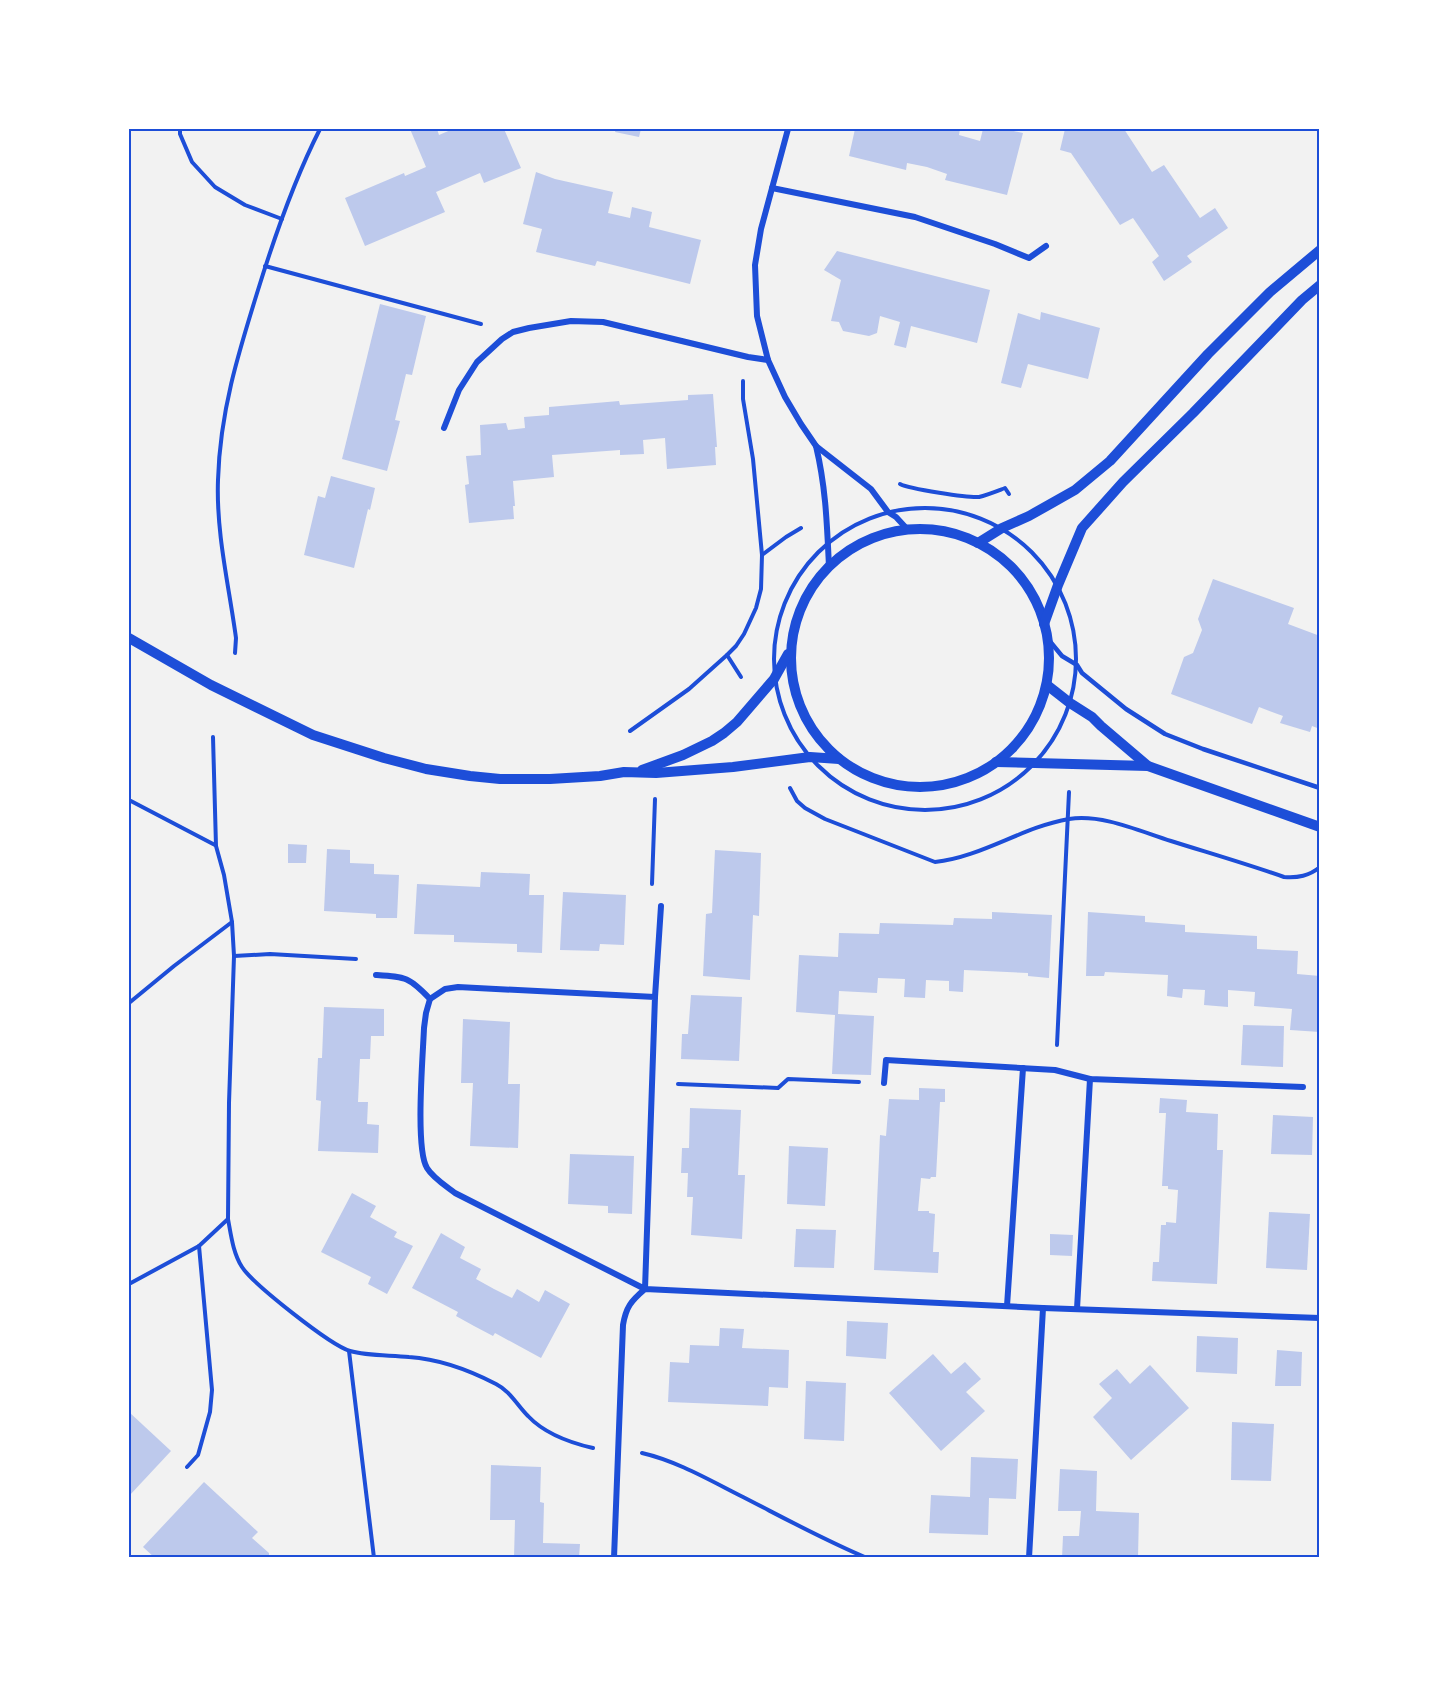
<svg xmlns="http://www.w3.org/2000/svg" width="1449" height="1687" font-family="Rubik,sans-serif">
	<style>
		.building { fill: #bdc9ec }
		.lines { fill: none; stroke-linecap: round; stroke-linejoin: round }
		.path { stroke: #1d4ed8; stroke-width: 4 }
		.service { stroke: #1d4ed8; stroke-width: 4.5 }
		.minor { stroke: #1d4ed8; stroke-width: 6 }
		.tertiary { stroke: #1d4ed8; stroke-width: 10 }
		.neatline { fill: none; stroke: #1d4ed8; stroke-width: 2 }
	</style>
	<rect width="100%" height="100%" fill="#f2f2f2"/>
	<g class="building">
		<path d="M 410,129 L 437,129 L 439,135 L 453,129 L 504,129 L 521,168 L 484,183 L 480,173 L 436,192 L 445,212 L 365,246 L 345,198 L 404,173 L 405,176 L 426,167 Z"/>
		<path d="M 616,129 L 641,129 L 639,137 L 615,132 Z"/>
		<path d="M 855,129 L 960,129 L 959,135 L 980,141 L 983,129 L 1005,129 L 1023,133 L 1007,195 L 945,180 L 947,174 L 927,167 L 907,163 L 906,170 L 849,156 Z"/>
		<path d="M 1065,129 L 1124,129 L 1152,172 L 1164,165 L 1200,218 L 1215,208 L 1228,228 L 1187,256 L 1192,262 L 1164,281 L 1152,262 L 1159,256 L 1133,218 L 1120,225 L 1071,153 L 1060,150 Z"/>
		<path d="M 536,172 L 555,179 L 613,192 L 608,213 L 630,218 L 632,207 L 652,212 L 649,227 L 701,240 L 690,284 L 597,261 L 595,266 L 536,252 L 542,229 L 523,224 Z"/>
		<path d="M 837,251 L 990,290 L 977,343 L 911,326 L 906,348 L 894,345 L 900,322 L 880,316 L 877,333 L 869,336 L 843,331 L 839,322 L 831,321 L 841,280 L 824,270 Z"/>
		<path d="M 380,304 L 426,316 L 412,375 L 406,374 L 395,420 L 400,421 L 387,471 L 342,459 Z"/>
		<path d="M 1041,312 L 1100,328 L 1088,379 L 1028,364 L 1021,388 L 1001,383 L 1018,313 L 1040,320 Z"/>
		<path d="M 713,394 L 717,447 L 715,447 L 716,465 L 667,469 L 665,438 L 643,440 L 644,454 L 620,455 L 620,450 L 552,455 L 554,477 L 513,481 L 515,506 L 513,506 L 514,519 L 469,523 L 465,485 L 469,484 L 466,456 L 481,455 L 480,425 L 506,423 L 508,430 L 525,428 L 524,417 L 549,415 L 549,407 L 619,401 L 620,405 L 688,400 L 688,395 Z"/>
		<path d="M 331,476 L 375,488 L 370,510 L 368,509 L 354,568 L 304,555 L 318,496 L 325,498 Z"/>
		<path d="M 1213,579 L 1294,608 L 1288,624 L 1320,636 L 1320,729 L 1312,726 L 1310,732 L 1280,723 L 1283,716 L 1259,707 L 1252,724 L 1171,694 L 1184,657 L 1193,653 L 1202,630 L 1198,619 Z"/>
		<path d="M 288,844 L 307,845 L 306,863 L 288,863 Z"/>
		<path d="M 327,849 L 350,850 L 350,863 L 374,864 L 374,874 L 399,875 L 397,918 L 376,918 L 376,914 L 324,911 Z"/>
		<path d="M 715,850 L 761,853 L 759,916 L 753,915 L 750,980 L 703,976 L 706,914 L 712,913 Z"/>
		<path d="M 481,872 L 530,874 L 529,895 L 544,895 L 542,953 L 517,952 L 517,944 L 454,942 L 454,935 L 414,934 L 417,884 L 480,887 Z"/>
		<path d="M 563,892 L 626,895 L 624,945 L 600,944 L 599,951 L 560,950 Z"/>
		<path d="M 992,912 L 1052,915 L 1049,978 L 1028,976 L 1028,973 L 964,970 L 963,992 L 949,991 L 949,981 L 926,980 L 925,998 L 904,997 L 905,979 L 878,978 L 877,993 L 839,991 L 838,1014 L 874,1016 L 871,1075 L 832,1074 L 835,1015 L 796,1012 L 799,955 L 838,957 L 839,933 L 879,934 L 880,923 L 953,925 L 954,918 L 992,919 Z"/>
		<path d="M 1088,912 L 1145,916 L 1145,922 L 1185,925 L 1185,932 L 1257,936 L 1257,949 L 1298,951 L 1297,974 L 1320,976 L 1320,1032 L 1290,1030 L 1292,1009 L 1254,1006 L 1255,992 L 1228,990 L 1228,1007 L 1204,1005 L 1205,990 L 1183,989 L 1182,998 L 1167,996 L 1168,975 L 1105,972 L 1104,976 L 1086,976 Z"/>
		<path d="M 691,995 L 742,997 L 739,1061 L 681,1059 L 682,1034 L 688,1034 Z"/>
		<path d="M 324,1007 L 384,1009 L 384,1036 L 371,1036 L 370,1059 L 360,1059 L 358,1102 L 368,1102 L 367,1124 L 379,1125 L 378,1153 L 318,1151 L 321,1101 L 316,1100 L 318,1058 L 322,1058 Z"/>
		<path d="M 463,1019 L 510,1022 L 508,1084 L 520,1084 L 518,1148 L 470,1146 L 473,1083 L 461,1083 Z"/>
		<path d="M 1243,1025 L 1284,1026 L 1283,1067 L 1241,1065 Z"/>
		<path d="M 919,1088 L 945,1089 L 945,1102 L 940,1102 L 936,1177 L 931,1177 L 930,1179 L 921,1178 L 918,1211 L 929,1211 L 929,1213 L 935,1214 L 933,1252 L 939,1252 L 938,1273 L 874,1270 L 880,1135 L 886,1136 L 889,1099 L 919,1100 Z"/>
		<path d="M 1160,1098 L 1187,1100 L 1186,1112 L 1218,1114 L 1217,1150 L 1223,1150 L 1217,1284 L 1152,1281 L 1153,1262 L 1159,1262 L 1161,1225 L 1166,1225 L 1166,1222 L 1176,1223 L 1178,1190 L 1168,1189 L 1168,1186 L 1162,1186 L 1166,1113 L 1159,1113 Z"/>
		<path d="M 690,1108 L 741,1110 L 738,1175 L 745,1175 L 742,1239 L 691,1235 L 693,1197 L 687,1197 L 688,1173 L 681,1173 L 682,1148 L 689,1148 Z"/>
		<path d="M 1273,1115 L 1313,1117 L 1312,1155 L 1271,1154 Z"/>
		<path d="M 789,1146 L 828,1148 L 825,1206 L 787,1204 Z"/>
		<path d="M 570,1154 L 634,1156 L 632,1214 L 608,1213 L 608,1206 L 568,1204 Z"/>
		<path d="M 352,1193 L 376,1206 L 370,1217 L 397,1232 L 394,1237 L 413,1246 L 387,1294 L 368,1284 L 371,1277 L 321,1252 Z"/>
		<path d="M 1269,1212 L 1310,1214 L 1307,1270 L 1266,1268 Z"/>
		<path d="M 796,1229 L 836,1230 L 834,1268 L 794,1267 Z"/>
		<path d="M 441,1233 L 465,1247 L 460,1258 L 481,1269 L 476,1279 L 494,1289 L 512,1298 L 517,1289 L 539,1302 L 545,1290 L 570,1304 L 541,1358 L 495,1333 L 493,1336 L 474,1326 L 456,1316 L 458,1312 L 412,1288 Z"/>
		<path d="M 1050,1234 L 1073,1235 L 1072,1256 L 1050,1255 Z"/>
		<path d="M 847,1321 L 888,1323 L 886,1359 L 846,1356 Z"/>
		<path d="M 720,1328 L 744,1329 L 742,1348 L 789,1350 L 788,1388 L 769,1387 L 768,1406 L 668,1402 L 670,1362 L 689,1363 L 690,1345 L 719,1346 Z"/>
		<path d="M 1197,1336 L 1238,1338 L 1237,1374 L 1196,1372 Z"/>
		<path d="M 1277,1350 L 1302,1352 L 1301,1386 L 1275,1386 Z"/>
		<path d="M 933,1354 L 951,1374 L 965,1362 L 981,1379 L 966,1392 L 985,1411 L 941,1451 L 889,1393 Z"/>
		<path d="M 1150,1365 L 1189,1408 L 1131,1460 L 1093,1417 L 1112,1398 L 1099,1384 L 1117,1369 L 1130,1384 Z"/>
		<path d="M 806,1381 L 846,1383 L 844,1441 L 804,1439 Z"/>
		<path d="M 129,1412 L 171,1451 L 129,1496 Z"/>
		<path d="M 1232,1422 L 1274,1424 L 1271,1481 L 1231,1480 Z"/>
		<path d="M 971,1457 L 1018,1459 L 1016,1499 L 989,1498 L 988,1535 L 929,1533 L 931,1495 L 970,1497 Z"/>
		<path d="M 491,1465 L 541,1467 L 540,1502 L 544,1503 L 543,1543 L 580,1544 L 579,1558 L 514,1558 L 515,1520 L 490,1520 Z"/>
		<path d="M 1060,1469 L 1097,1471 L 1096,1511 L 1139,1513 L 1138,1558 L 1062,1558 L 1063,1536 L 1079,1536 L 1081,1511 L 1058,1511 Z"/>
		<path d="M 204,1482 L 258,1532 L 252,1538 L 269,1553 L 269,1558 L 155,1558 L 143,1547 Z"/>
	</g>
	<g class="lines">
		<g class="path">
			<path d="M 180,129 L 180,134 L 192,162 L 215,187 L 245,205 L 282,219"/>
			<path d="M 265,266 L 481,324"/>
			<path d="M 900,484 C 909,489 969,498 979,497 C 987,495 997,491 1005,488 L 1009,494"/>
			<circle cx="925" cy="659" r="151"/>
			<path d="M 762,555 L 786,537 L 801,528"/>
			<path d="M 235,653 L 236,638 C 229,586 216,533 218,480 C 220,412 238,354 258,290 C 275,235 294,180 320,129"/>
			<path d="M 727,655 L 741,677"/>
			<path d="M 630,731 L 689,689 L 727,655 L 736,646 L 744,634 L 756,608 L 761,589 L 762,555 L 753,459 L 743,399 L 743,381"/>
			<path d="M 213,737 L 216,846 L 224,875 L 232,922 L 234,956 L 229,1103 L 228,1219"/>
			<path d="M 790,788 L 797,801 L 805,808 L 825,819 L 935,862 C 982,857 1022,827 1069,819 C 1103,814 1139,831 1171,841 C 1209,853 1247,864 1284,877 C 1298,878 1309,876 1320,867"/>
			<path d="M 129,800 L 215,845"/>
			<path d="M 652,884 L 655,799"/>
			<path d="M 234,956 L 270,954 L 356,959"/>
			<path d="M 129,1003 L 174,966 L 232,922"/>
			<path d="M 1057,1045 L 1069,792"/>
			<path d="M 678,1084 L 778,1088 L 788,1079 L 859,1082"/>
			<path d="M 129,1284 L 199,1246 L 228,1219 C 231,1235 233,1253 242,1267 C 253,1284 330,1345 350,1351 C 368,1356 390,1355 409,1357 C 439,1359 469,1370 496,1384 C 510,1391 517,1405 528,1416 C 544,1433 571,1443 593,1448"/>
			<path d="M 349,1351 L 374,1558"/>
			<path d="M 642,1453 C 677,1461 711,1481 743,1497 C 784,1518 824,1540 867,1558"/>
			<path d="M 187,1467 L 198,1455 L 210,1412 L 212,1390 L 199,1246"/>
		</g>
		<path class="service" d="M 1048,639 L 1062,656 L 1077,665 L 1082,673 L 1126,709 L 1165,734 L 1203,749 L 1320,788"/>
		<g class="minor">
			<path d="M 788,129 L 761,229 L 755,265 L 757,316 L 768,360 L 785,397 L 801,424 L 816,446 L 871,489 L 888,512 L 896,517 L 908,530"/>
			<path d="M 772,188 L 915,217 L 995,244 L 1029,258 L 1046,246"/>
			<path d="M 444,428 L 459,390 L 477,362 L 502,339 L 513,332 L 529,328 L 571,321 L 603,322 L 748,357 L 768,360"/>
			<path d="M 816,446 C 826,488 827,525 829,567"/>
			<path d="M 376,975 C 406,977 409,977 430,999"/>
			<path d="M 655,997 L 661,906"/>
			<path d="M 884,1083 L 886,1060 L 1055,1070 L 1090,1079 L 1303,1087"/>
			<path d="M 1007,1306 L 1023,1068"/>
			<path d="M 1077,1309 L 1090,1079"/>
			<path d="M 614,1558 L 623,1325 C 626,1307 631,1301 645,1289 L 655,997 L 458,987 L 445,989 L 430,999 L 426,1013 L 424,1028 C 423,1055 415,1149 427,1168 C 433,1178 446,1186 455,1193 L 645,1289 L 1043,1308 L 1320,1318"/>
			<path d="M 1029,1558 L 1043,1308"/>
		</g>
		<g class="tertiary">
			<circle cx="920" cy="658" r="129"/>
			<path d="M 978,543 L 1002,528 L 1029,516 L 1075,490 L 1110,461 L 1208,354 L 1270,292 L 1320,250"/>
			<path d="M 1044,624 L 1058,585 L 1082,528 L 1123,482 L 1193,413 L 1302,300 L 1320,285"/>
			<path d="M 129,638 L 211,685 L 313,735 L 384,758 L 426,769 L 470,776 L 500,779 L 550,779 L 600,776 L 624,772 L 656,773 L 733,767 L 810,757 L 839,759"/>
			<path d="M 1047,685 L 1070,703 L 1092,717 L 1101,726 L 1148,766 L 1320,827"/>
			<path d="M 996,762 L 1148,766"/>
			<path d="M 642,770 L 683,755 L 712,741 L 724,733 L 737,722 L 774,679 L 788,654"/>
		</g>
	</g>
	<rect width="1449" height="1687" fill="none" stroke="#ffffff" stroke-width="261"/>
	<rect x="130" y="130" width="1188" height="1426" class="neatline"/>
</svg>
